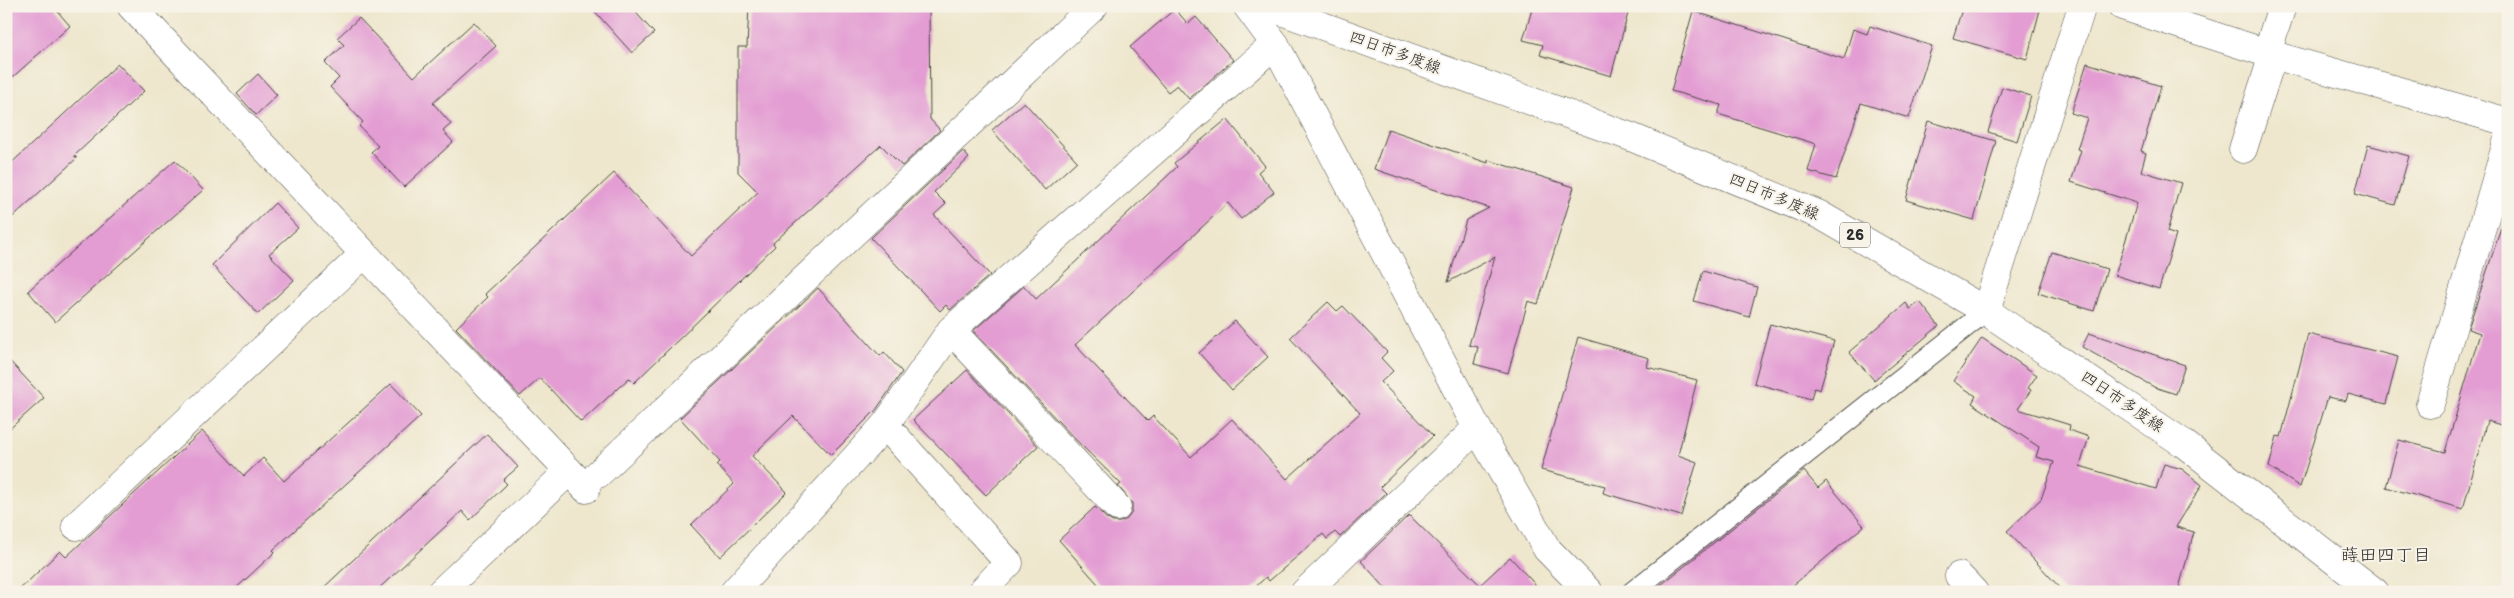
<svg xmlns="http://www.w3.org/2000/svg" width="2514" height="598" font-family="'Balsamiq Sans','Klee One',sans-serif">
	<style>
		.building { fill: #e39dd3 }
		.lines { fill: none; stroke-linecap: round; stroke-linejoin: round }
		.service-casing { stroke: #484743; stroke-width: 22 }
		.minor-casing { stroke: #484743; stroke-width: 29 }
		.primary-casing { stroke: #484743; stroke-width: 29 }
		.service { stroke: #fff; stroke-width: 20 }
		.minor { stroke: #fff; stroke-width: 28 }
		.primary { stroke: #fff; stroke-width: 28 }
		.labels { text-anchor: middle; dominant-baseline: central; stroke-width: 4; stroke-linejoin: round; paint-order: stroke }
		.shield { fill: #f7f3e8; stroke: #686764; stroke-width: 1 }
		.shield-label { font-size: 15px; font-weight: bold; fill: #2b2b2b }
		.street-label { font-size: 16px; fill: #2b2b2b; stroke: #f7f3e8 }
		.neighbourhood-label { font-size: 18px; fill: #2b2b2b; stroke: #f7f3e8 }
	</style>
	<rect width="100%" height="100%" fill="#f7f3e8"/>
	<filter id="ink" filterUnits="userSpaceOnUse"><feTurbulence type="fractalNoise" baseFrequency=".02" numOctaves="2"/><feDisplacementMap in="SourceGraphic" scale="10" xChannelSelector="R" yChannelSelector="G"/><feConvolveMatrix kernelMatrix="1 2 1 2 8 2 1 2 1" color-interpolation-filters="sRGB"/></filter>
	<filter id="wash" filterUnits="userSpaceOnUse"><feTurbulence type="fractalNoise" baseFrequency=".0096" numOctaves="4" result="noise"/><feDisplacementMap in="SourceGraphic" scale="20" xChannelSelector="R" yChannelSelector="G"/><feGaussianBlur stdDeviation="1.12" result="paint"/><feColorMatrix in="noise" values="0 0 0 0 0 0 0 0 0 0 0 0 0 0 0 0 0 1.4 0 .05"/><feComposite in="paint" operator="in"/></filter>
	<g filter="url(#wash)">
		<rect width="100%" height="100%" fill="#eee7cd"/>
		<g id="blocks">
			<g class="building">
				<path d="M 6,6 L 53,6 L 70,26 L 6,83 Z"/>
				<path d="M 590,6 L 630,6 L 654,33 L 632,53 Z"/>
				<path d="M 749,6 L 929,6 L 930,119 L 940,130 L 902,166 L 881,145 L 773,243 L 775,246 L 634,383 L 629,378 L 581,422 L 540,378 L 520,396 L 456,328 L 488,297 L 485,294 L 614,173 L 691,256 L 758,192 L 738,172 L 738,47 L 747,47 Z"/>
				<path d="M 1533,6 L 1630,6 L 1611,76 L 1540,55 L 1543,45 L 1523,40 Z"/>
				<path d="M 1963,6 L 2041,6 L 2027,59 L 1953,38 Z"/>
				<path d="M 1175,9 L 1188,24 L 1196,17 L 1233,60 L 1189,99 L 1177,85 L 1168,92 L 1130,47 Z"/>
				<path d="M 1693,11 L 1844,59 L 1853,29 L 1867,34 L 1870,26 L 1932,46 L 1909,118 L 1861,103 L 1836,179 L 1808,171 L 1816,144 L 1718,114 L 1721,105 L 1671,91 Z"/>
				<path d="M 359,18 L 414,77 L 474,22 L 496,46 L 433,103 L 451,124 L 443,131 L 453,142 L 404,187 L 371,152 L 378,146 L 359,126 L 363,122 L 330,87 L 339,78 L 325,63 L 344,45 L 337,38 Z"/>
				<path d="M 2087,63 L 2161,86 L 2141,151 L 2146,153 L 2141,171 L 2181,183 L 2167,232 L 2176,235 L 2159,289 L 2115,275 L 2137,203 L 2071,182 L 2081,150 L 2077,149 L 2087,118 L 2071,113 Z"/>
				<path d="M 118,64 L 144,91 L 74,156 L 77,158 L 6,223 L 6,168 Z"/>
				<path d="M 258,74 L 277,95 L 256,115 L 237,94 Z"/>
				<path d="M 2002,87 L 2031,96 L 2017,141 L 1988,132 Z"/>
				<path d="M 1024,102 L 1077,161 L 1045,190 L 992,130 Z"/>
				<path d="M 1227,119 L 1265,166 L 1258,172 L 1274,192 L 1241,219 L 1228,203 L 1075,345 L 1148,421 L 1153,416 L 1191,457 L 1232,419 L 1287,479 L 1360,413 L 1290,338 L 1328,302 L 1337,311 L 1343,306 L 1387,352 L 1381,358 L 1393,371 L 1381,382 L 1433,436 L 1380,487 L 1386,493 L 1340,537 L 1335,532 L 1327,539 L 1323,534 L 1269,581 L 1266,577 L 1250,592 L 1105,592 L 1059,540 L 1095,507 L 1106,518 L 1113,522 L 1120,522 L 1127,519 L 1132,512 L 1132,503 L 1118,486 L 1121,484 L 1075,439 L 973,331 L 1024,286 L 1036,299 L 1177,167 L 1174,163 Z"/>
				<path d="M 1928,121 L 1996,141 L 1974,220 L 1906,200 Z"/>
				<path d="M 1388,129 L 1488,163 L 1488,160 L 1574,187 L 1538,304 L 1528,301 L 1508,373 L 1474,364 L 1478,347 L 1469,345 L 1495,257 L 1448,282 L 1466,220 L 1489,208 L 1374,169 Z"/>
				<path d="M 2368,145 L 2409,156 L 2395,205 L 2355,194 Z"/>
				<path d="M 963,151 L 969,158 L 934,192 L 946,204 L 934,215 L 990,275 L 950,310 L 946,305 L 940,311 L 871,238 Z"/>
				<path d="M 175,160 L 203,190 L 55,322 L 28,291 Z"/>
				<path d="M 275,203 L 298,228 L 269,254 L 294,280 L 258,314 L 212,265 Z"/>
				<path d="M 2501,228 L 2508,229 L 2508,427 L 2487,421 L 2463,509 L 2386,487 L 2399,440 L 2445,452 L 2480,333 L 2468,329 Z"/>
				<path d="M 2052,252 L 2107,269 L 2094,311 L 2038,293 Z"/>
				<path d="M 1703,271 L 1757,287 L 1749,317 L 1694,301 Z"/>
				<path d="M 818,288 L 880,356 L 884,352 L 902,372 L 876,410 L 831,455 L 793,416 L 752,456 L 787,492 L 720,557 L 691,525 L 734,484 L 717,465 L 720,462 L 680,418 Z"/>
				<path d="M 1920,302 L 1939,326 L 1874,380 L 1849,352 L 1906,303 L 1910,309 Z"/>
				<path d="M 1235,321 L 1268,357 L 1232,390 L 1199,353 Z"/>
				<path d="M 1770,324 L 1834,341 L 1820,390 L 1814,388 L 1811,399 L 1754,383 Z"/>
				<path d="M 2089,333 L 2185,365 L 2176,394 L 2154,387 L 2082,347 Z"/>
				<path d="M 2308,334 L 2398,357 L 2386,404 L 2348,394 L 2346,401 L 2328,397 L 2300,487 L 2269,467 L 2277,436 L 2281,437 Z"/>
				<path d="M 1578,337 L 1649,358 L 1647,367 L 1697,380 L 1678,455 L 1697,462 L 1681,516 L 1603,493 L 1605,486 L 1541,470 Z"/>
				<path d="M 1982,338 L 2037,375 L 2028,388 L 2031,390 L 2018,409 L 2070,425 L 2069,430 L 2089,437 L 2080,466 L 2156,489 L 2164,464 L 2182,469 L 2202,485 L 2176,527 L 2194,532 L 2178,592 L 2064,592 L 2007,531 L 2041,499 L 2054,462 L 2036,457 L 2039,447 L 1972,403 L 1976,396 L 1953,381 Z"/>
				<path d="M 6,357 L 44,398 L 6,432 Z"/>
				<path d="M 967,370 L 1038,446 L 986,495 L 913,420 Z"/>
				<path d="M 391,384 L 421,416 L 273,550 L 275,552 L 232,592 L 17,592 L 60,551 L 66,557 L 202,431 L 244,476 L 263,458 L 284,481 Z"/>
				<path d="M 487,434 L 518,467 L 503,480 L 507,484 L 470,520 L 462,511 L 375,592 L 319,592 Z"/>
				<path d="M 1804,471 L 1818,488 L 1826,481 L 1864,526 L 1785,592 L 1652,592 Z"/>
				<path d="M 1409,515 L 1480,585 L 1510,557 L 1542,592 L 1389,592 L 1361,561 Z"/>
			</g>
		</g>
	</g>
	<g filter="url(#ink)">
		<use href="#blocks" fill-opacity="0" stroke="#484743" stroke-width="1"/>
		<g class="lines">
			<g class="service-casing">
				<path id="service" d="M 1632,592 L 1986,311"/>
			</g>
			<g class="minor-casing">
				<g id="minor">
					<path d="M 131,6 L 586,489"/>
					<path d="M 1247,6 L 1275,44 L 1477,428 L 1547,549 L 1589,592"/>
					<path d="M 2122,6 L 2273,55 L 2508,122"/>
					<path d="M 2267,53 L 2282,6"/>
					<path d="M 2243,149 L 2273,55"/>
					<path d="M 1986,311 L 2082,6"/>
					<path d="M 951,330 L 1117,507"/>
					<path d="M 2430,404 L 2508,139"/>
					<path d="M 885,425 L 1009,563 L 981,592"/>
					<path d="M 598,474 L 1094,6"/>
					<path d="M 76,526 L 364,254"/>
					<path d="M 1959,576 L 1974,592"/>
					<path d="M 441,592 L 569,471"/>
					<path d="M 734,592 L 885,425 L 951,330 L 1275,44"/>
					<path d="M 1305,592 L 1477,428"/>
				</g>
			</g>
			<g class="primary-casing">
				<path id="primary" d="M 1267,6 L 1631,137 L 1820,215 L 1986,311 L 2183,443 L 2375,592"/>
			</g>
			<use href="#service" class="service"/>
			<use href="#minor" class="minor"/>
			<use href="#primary" class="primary"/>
		</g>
	</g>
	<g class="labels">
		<rect class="shield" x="1840" y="222.5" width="30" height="25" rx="4"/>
		<g class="shield-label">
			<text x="1855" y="235">26</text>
		</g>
		<g class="street-label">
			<text transform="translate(1395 53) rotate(20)">四日市多度線</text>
			<text transform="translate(1774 197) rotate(23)">四日市多度線</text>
			<text transform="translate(2122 402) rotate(34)">四日市多度線</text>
		</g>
		<g class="neighbourhood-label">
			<text x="2386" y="555">蒔田四丁目</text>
		</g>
	</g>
	<rect width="2514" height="598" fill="none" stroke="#f7f3e8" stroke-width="25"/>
</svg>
